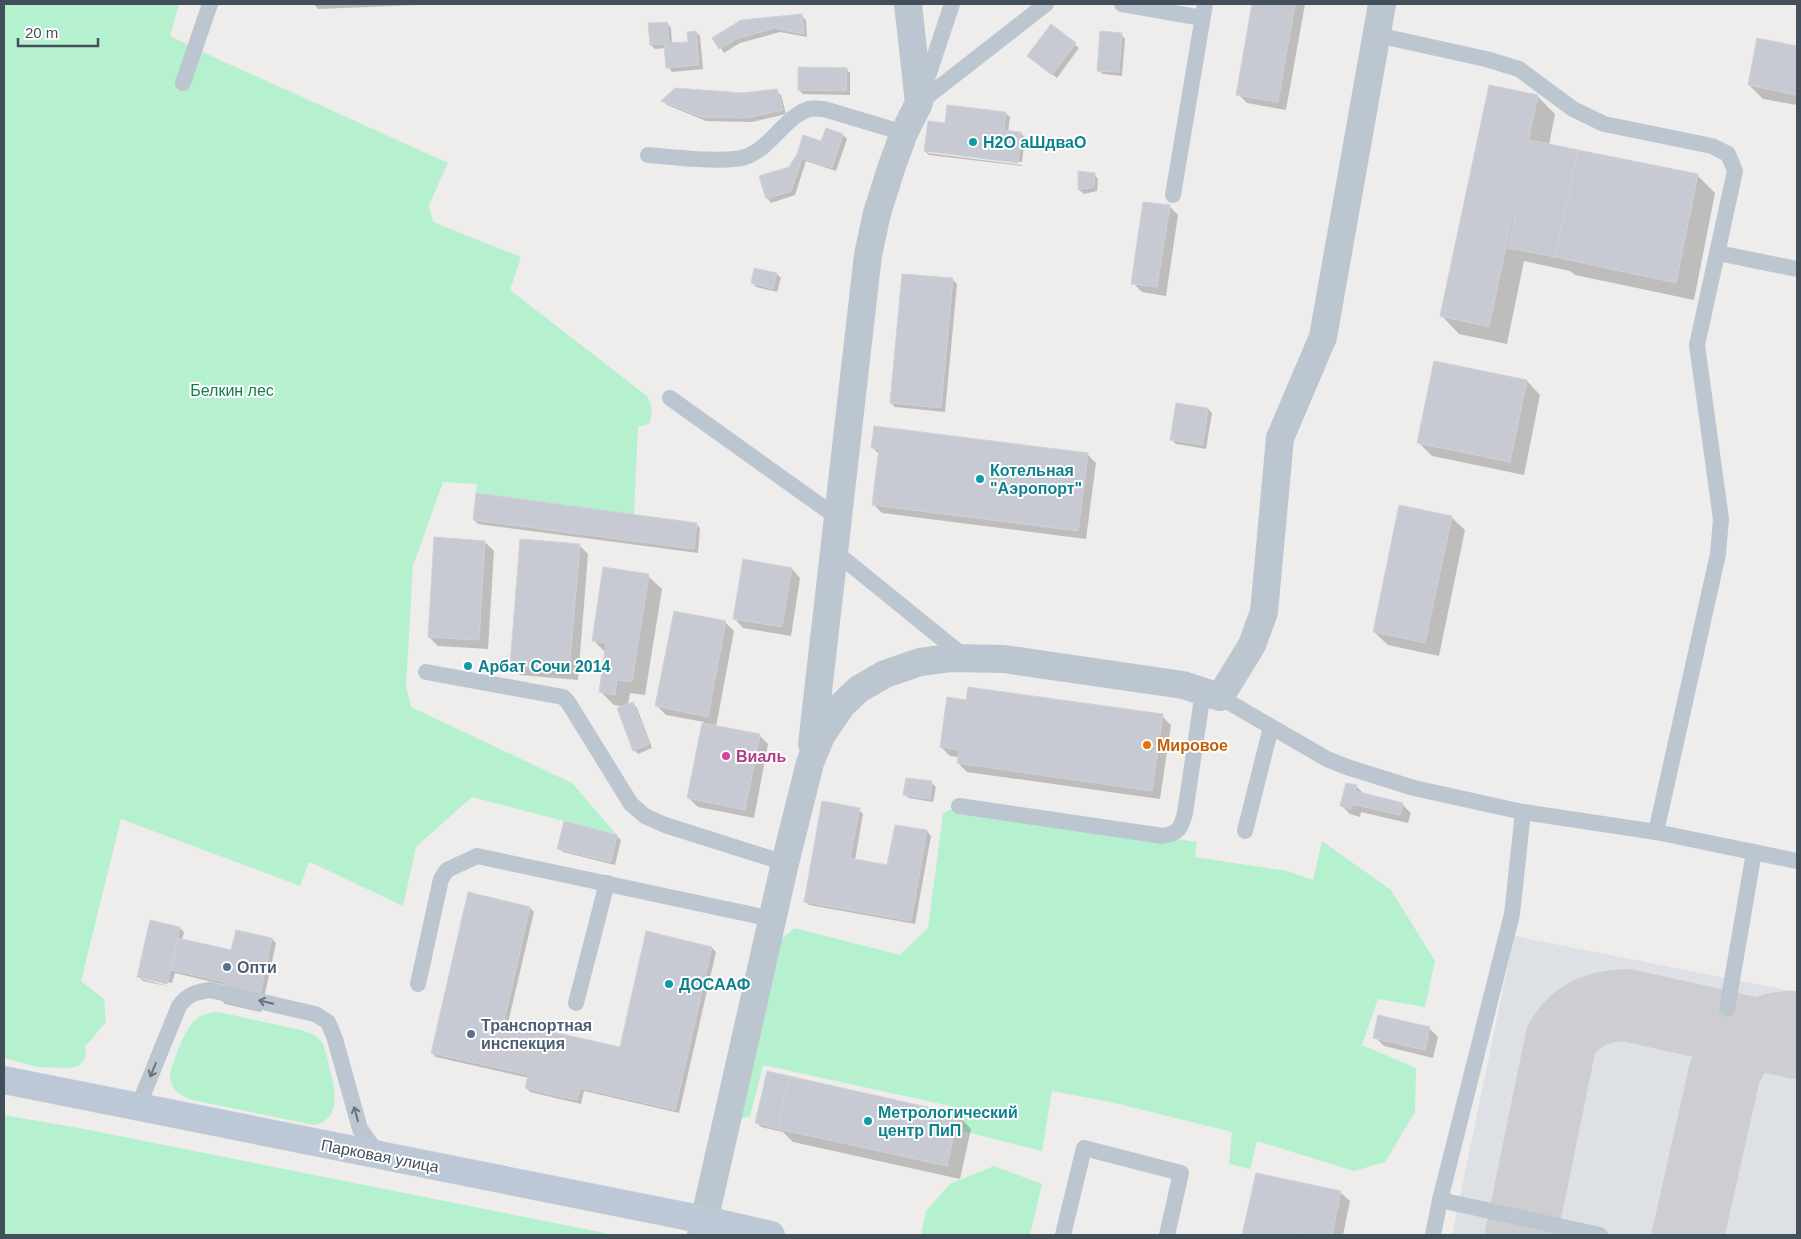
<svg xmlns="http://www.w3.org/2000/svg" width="1801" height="1239" font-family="Helvetica,sans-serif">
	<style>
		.airport { fill: #dde0e5 }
		.green { fill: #b6f1cf }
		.shadow { fill: #0003 }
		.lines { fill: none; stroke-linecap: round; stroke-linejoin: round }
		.taxiway { stroke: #ceced2; stroke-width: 72 }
		.building { fill: #c7cad3; stroke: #cfd2d8 }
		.service { stroke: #bbc6d0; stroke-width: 16 }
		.minor { stroke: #bbc6d0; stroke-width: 28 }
		.secondary { stroke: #bdc8d7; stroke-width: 28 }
		.oneway { stroke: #67737e }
		.culture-dot { fill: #0f9aa8; stroke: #fff; stroke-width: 2 }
		.food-dot { fill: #e8710a; stroke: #fff; stroke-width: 2 }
		.hotel-dot { fill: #d1479c; stroke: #fff; stroke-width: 2 }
		.service-dot { fill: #5c6f8a; stroke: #fff; stroke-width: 2 }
		.labels { text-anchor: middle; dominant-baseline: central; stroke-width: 4; stroke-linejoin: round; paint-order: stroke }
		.culture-label { font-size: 16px; font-weight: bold; fill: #0d838f; stroke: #fff; text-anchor: start }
		.park-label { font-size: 16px; fill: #10804c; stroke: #fff }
		.food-label { font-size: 16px; font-weight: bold; fill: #c56008; stroke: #fff; text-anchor: start }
		.hotel-label { font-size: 16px; font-weight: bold; fill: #b23c85; stroke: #fff; text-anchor: start }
		.service-label { font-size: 16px; font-weight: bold; fill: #4e5e75; stroke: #fff; text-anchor: start }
		.street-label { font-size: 16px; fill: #434f5b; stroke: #fff }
	</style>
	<rect width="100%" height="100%" fill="#efecec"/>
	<path class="airport" d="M 1514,936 L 1797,992 L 1797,1235 L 1452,1235 Z"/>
	<g class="green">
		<path d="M 4,4 L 179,4 L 170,36 L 220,60 L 448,163 L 429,205 L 433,222 L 521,257 L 510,290 L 647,396 C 652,406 653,413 649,424 L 638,427 L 634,515 L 476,493 L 477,484 L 443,482 L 413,566 L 406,686 L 411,707 L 572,783 L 617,835 L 472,797 L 416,847 L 403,906 L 310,862 L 309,862 L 300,886 L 121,819 L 81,981 L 104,999 L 106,1022 L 85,1047 L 86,1057 L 79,1066 L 69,1068 L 37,1067 L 4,1058 Z"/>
		<path d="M 959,806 L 1197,842 L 1195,857 L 1287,871 L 1313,880 L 1322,841 L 1391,890 L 1435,961 L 1425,1007 L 1378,999 L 1362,1045 L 1416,1068 L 1415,1112 L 1385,1162 L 1354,1171 L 1257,1141 L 1250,1169 L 1229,1164 L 1232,1132 L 1115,1103 L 1052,1091 L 1042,1151 L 963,1131 L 964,1109 L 763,1065 L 750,1117 L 738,1119 L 776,944 L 794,928 L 900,955 L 928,928 L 943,813 Z"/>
		<path d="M 219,1012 L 301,1030 C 307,1032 313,1033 318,1038 C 326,1045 327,1057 329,1067 C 335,1088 343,1120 313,1125 L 188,1099 C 180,1094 172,1090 170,1079 C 169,1068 187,1025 196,1019 C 203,1014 211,1012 219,1012 Z"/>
		<path d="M 4,1115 L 84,1129 L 605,1233 L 608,1235 L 4,1235 Z"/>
		<path d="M 994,1166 L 1042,1184 L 1030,1235 L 921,1235 L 926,1211 L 950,1184 Z"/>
	</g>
	<g class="shadow">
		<path d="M 314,4 L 418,4 L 418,5 L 318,9 Z"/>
		<path d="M 1254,4 L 1305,4 L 1286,110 L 1247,103 L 1238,94 Z"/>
		<path d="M 801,15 L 806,20 L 807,37 L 780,32 L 740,43 L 724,53 L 714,38 Z"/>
		<path d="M 667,23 L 671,28 L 672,45 L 689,43 L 696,32 L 700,36 L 703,69 L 672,72 L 668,67 L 666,48 L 655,49 L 651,45 Z"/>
		<path d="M 1051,26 L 1079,48 L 1057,78 L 1033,59 Z"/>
		<path d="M 1121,34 L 1125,39 L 1122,76 L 1103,74 L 1098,70 Z"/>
		<path d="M 1758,40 L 1797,47 L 1797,105 L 1763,99 L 1749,85 Z"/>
		<path d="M 846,69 L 850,73 L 850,95 L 803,94 L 799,90 Z"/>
		<path d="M 776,90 L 781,95 L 786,114 L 752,122 L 706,121 L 667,105 L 663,101 Z"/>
		<path d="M 1537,96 L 1555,114 L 1549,145 L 1697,175 L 1715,193 L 1694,300 L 1575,275 L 1570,271 L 1524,261 L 1507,344 L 1459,334 L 1442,316 Z"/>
		<path d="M 1005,113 L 1010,117 L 1008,132 L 1021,133 L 1025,138 L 1022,162 L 928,151 L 928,153 L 1022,165 L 1022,166 L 929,155 L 925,151 L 946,124 Z"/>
		<path d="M 843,135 L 847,139 L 836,171 L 806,161 L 795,195 L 771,203 L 767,198 L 798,155 L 822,143 Z"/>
		<path d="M 1094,174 L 1098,179 L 1097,191 L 1084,194 L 1079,190 Z"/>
		<path d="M 1169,206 L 1178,215 L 1166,296 L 1142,292 L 1133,283 Z"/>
		<path d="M 777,274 L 781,278 L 777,292 L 756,287 L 752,283 Z"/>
		<path d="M 953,280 L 957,284 L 945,412 L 895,407 L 891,403 Z"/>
		<path d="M 1527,381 L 1540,395 L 1524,475 L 1432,456 L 1419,443 Z"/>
		<path d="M 1208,409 L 1212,413 L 1206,449 L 1176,444 L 1172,440 Z"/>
		<path d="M 872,447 L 1087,454 L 1096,463 L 1086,539 L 882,513 L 873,504 L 879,454 Z"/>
		<path d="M 1451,517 L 1465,530 L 1439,656 L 1388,645 L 1374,632 Z"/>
		<path d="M 474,520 L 696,524 L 700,528 L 698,553 L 478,524 Z"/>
		<path d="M 485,542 L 494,551 L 488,649 L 438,646 L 429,637 Z"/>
		<path d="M 579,545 L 588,554 L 578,680 L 520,675 L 511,666 Z"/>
		<path d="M 792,569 L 800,578 L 791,636 L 743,628 L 735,619 Z"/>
		<path d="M 648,576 L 662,589 L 645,695 L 630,693 L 628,705 L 633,703 L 637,708 L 652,748 L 638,754 L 634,750 L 624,707 L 614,705 L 601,692 L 606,653 L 593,640 Z"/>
		<path d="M 725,622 L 734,631 L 716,727 L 759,735 L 768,744 L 754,818 L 698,807 L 689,798 L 704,722 L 666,715 L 657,706 Z"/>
		<path d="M 967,701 L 1162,716 L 1171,725 L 1160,799 L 967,772 L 958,763 L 959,757 L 950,756 L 941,747 Z"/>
		<path d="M 931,782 L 936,787 L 933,802 L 909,798 L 904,794 Z"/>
		<path d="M 1356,786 L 1364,794 L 1402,804 L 1411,813 L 1408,823 L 1361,812 L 1360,817 L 1350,814 L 1341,805 Z"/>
		<path d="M 859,810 L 863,814 L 855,860 L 888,867 L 896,826 L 927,831 L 931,836 L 915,924 L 809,905 L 805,901 Z"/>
		<path d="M 565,823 L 617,836 L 621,840 L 615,865 L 563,852 L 558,848 Z"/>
		<path d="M 530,908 L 534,912 L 508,1023 L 621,1049 L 647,933 L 712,948 L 716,952 L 679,1113 L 584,1091 L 581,1104 L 530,1092 L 526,1088 L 529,1078 L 436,1057 L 432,1053 Z"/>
		<path d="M 180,928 L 184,932 L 182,940 L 232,951 L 237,932 L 272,939 L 276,943 L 261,1012 L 225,1004 L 221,1000 L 225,985 L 175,973 L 172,983 L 142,977 L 142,979 L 171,987 L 143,981 L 139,977 Z"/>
		<path d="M 1429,1028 L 1438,1037 L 1433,1058 L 1384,1046 L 1375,1037 Z"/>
		<path d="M 958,1115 L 971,1129 L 960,1179 L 793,1142 L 783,1132 L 761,1127 L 757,1123 Z"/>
		<path d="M 1256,1175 L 1341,1193 L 1350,1201 L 1343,1235 L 1244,1235 Z"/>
	</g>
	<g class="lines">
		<g class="taxiway">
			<path d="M 1521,1235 L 1561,1040 C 1575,1015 1598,1006 1626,1005 L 1797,1043"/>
			<path d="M 1688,1235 L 1724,1075 C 1727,1067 1731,1057 1737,1050 C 1750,1035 1778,1025 1797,1027"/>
		</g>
	</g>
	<g class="building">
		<path d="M 1252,4 L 1295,4 L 1278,102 L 1236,95 Z"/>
		<path d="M 802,14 L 804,34 L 775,28 L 736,39 L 719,49 L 712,38 L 741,20 Z"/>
		<path d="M 667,22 L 669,43 L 688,42 L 687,32 L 696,31 L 699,65 L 666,68 L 664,44 L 650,45 L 648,23 Z"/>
		<path d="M 1051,24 L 1076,43 L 1052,75 L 1027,56 Z"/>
		<path d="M 1100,31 L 1122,33 L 1119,72 L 1097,71 Z"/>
		<path d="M 1757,38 L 1797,46 L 1797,95 L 1748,85 Z"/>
		<path d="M 798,67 L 847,68 L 846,91 L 798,90 Z"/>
		<path d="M 1489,85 L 1538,95 L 1489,327 L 1440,316 Z"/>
		<path d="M 675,88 L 743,93 L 777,89 L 783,110 L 747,118 L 701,117 L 661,101 Z"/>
		<path d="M 947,105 L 1006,112 L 1004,130 L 1021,132 L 1018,163 L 924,151 L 928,121 L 945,123 Z"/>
		<path d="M 826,128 L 843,134 L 832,168 L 802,158 L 791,191 L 766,199 L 759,176 L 789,167 L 797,154 L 803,135 L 821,141 Z"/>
		<path d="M 1530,140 L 1578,150 L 1555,257 L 1508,248 Z"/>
		<path d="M 1578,150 L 1698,174 L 1676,283 L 1555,257 Z"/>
		<path d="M 1078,171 L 1095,173 L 1094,187 L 1078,190 Z"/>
		<path d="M 1143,202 L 1170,205 L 1157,287 L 1131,284 Z"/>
		<path d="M 754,268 L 777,273 L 773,289 L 751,283 Z"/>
		<path d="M 902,274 L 953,278 L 941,408 L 890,403 Z"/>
		<path d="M 1434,361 L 1527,380 L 1510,462 L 1417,443 Z"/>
		<path d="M 1176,403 L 1208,408 L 1203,445 L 1170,440 Z"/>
		<path d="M 874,426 L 1088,453 L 1078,531 L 872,505 L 879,449 L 871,448 Z"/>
		<path d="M 476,493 L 697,523 L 694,549 L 473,520 Z"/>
		<path d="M 1399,505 L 1452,516 L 1425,643 L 1373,632 Z"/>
		<path d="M 434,537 L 485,541 L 479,640 L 428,637 Z"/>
		<path d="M 520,539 L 580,544 L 569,671 L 510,666 Z"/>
		<path d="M 743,559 L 792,568 L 782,627 L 733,619 Z"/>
		<path d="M 603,567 L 649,574 L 632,682 L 617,680 L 615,695 L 599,692 L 606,643 L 592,641 Z"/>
		<path d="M 674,611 L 726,621 L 708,717 L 655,706 Z"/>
		<path d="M 968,687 L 1163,714 L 1152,791 L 957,763 L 959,750 L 940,747 L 947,697 L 966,700 Z"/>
		<path d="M 633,702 L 649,744 L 633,751 L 617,708 Z"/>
		<path d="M 702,723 L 760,734 L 745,810 L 687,798 Z"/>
		<path d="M 906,778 L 932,781 L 930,799 L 903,795 Z"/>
		<path d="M 1346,783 L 1357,785 L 1355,791 L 1403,803 L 1400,815 L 1352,804 L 1351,809 L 1340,806 Z"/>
		<path d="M 822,801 L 860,808 L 850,858 L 887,865 L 895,825 L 927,830 L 911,921 L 804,902 Z"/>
		<path d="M 564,821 L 617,835 L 611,862 L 557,849 Z"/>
		<path d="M 468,892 L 530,907 L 504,1021 L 620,1047 L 646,931 L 712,947 L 675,1110 L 580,1088 L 577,1100 L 552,1095 L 525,1088 L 528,1075 L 431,1053 Z"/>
		<path d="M 150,920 L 180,927 L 167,984 L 137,977 Z"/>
		<path d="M 236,930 L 272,938 L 257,1009 L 220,1000 L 224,982 L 171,970 L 178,938 L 231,950 Z"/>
		<path d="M 1378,1015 L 1430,1027 L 1425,1050 L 1373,1038 Z"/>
		<path d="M 767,1071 L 789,1076 L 778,1129 L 755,1123 Z"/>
		<path d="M 789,1076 L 958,1114 L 947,1166 L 778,1129 Z"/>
		<path d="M 1256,1173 L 1341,1191 L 1332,1235 L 1296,1234 L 1295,1235 L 1242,1235 Z"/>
	</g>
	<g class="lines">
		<g class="service">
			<path d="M 1122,4 L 1202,18"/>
			<path d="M 1377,35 L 1486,59 L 1519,69 L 1573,109 L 1604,124 L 1712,146 L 1728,154 L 1735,171 L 1697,345 L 1721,519 L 1718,554 L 1656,832"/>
			<path d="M 183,83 L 210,4"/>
			<path d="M 922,94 L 952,4"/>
			<path d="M 919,103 L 1046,4"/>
			<path d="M 648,155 C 672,157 728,164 748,156 C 772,146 786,116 809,109 C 814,108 819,109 824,109 L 904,133"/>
			<path d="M 1173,195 L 1205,4"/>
			<path d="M 1718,253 L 1797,269"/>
			<path d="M 670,398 L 838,518"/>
			<path d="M 834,551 L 966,658"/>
			<path d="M 426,672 L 563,697 L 568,702 L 631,804 L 645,816 L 665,825 L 785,863"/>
			<path d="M 1220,697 L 1327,759 L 1347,767 L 1414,788 L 1523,812 L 1656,832 L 1797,861"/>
			<path d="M 959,806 L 1163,836 C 1179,833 1181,828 1185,813 L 1203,692"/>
			<path d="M 1245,831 L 1271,727"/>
			<path d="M 418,984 L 441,879 L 447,870 L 477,856 L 772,919"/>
			<path d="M 576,1003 L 607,883"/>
			<path d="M 1727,1009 L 1754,852"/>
			<path d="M 138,1107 L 179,1006 C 188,994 196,992 210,990 L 315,1014 L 328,1022 L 335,1039 L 360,1129 L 378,1154"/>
			<path d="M 1440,1200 L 1600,1235"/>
			<path d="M 1063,1235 L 1084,1148 L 1181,1173 L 1167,1235"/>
			<path d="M 1433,1235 L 1440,1200 L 1512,914 L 1523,812"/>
		</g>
		<g class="minor">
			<path d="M 812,744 L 868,255 L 877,213 L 892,166 L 904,133 L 919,103 L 908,4"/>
			<path d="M 701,1235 L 785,863 L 810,763 L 821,736 L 842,705 L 859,689 L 885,674 L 920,662 L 950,658 L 1004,659 L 1183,685 L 1220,697 L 1252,645 L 1264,612 L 1280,438 L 1323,337 L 1382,4"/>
		</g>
		<path class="secondary" d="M 4,1080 L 705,1220 L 771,1235"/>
	</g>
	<defs><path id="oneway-shaft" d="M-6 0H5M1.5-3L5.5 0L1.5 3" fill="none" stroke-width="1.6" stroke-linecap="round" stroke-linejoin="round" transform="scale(1.25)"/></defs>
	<g class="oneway">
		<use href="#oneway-shaft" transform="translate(266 1002) rotate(-167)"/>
		<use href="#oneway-shaft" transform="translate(153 1070) rotate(112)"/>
		<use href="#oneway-shaft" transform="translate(356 1114) rotate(-105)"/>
	</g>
	<g class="culture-dot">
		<circle cx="973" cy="142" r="5"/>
		<circle cx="980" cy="479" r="5"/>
		<circle cx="468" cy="666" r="5"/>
		<circle cx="669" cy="984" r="5"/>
		<circle cx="868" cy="1121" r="5"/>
	</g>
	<circle class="food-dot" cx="1147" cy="745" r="5"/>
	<circle class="hotel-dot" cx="726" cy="756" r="5"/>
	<g class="service-dot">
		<circle cx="227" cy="967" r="5"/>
		<circle cx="471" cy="1034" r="5"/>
	</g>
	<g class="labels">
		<g class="culture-label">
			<text x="983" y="142">H2O аШдваО</text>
			<text x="990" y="470">Котельная<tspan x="990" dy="18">"Аэропорт"</tspan></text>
			<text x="478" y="666">Арбат Сочи 2014</text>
			<text x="679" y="984">ДОСААФ</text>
			<text x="878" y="1112">Метрологический<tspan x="878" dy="18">центр ПиП</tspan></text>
		</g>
		<g class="park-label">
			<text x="232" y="390">Белкин лес</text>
		</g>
		<g class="food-label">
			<text x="1157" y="745">Мировое</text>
		</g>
		<g class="hotel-label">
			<text x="736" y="756">Виаль</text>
		</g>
		<g class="service-label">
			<text x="237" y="967">Опти</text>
			<text x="481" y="1025">Транспортная<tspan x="481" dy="18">инспекция</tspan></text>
		</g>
		<g class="street-label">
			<text transform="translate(380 1156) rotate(11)">Парковая улица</text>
		</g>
	</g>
	<rect width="1801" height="1239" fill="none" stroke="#434f5b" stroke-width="10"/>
	<path d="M18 38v8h80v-8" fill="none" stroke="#434f5b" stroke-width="2.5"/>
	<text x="25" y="38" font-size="15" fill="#434f5b" stroke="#ffffff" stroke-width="4" paint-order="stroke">20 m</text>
</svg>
